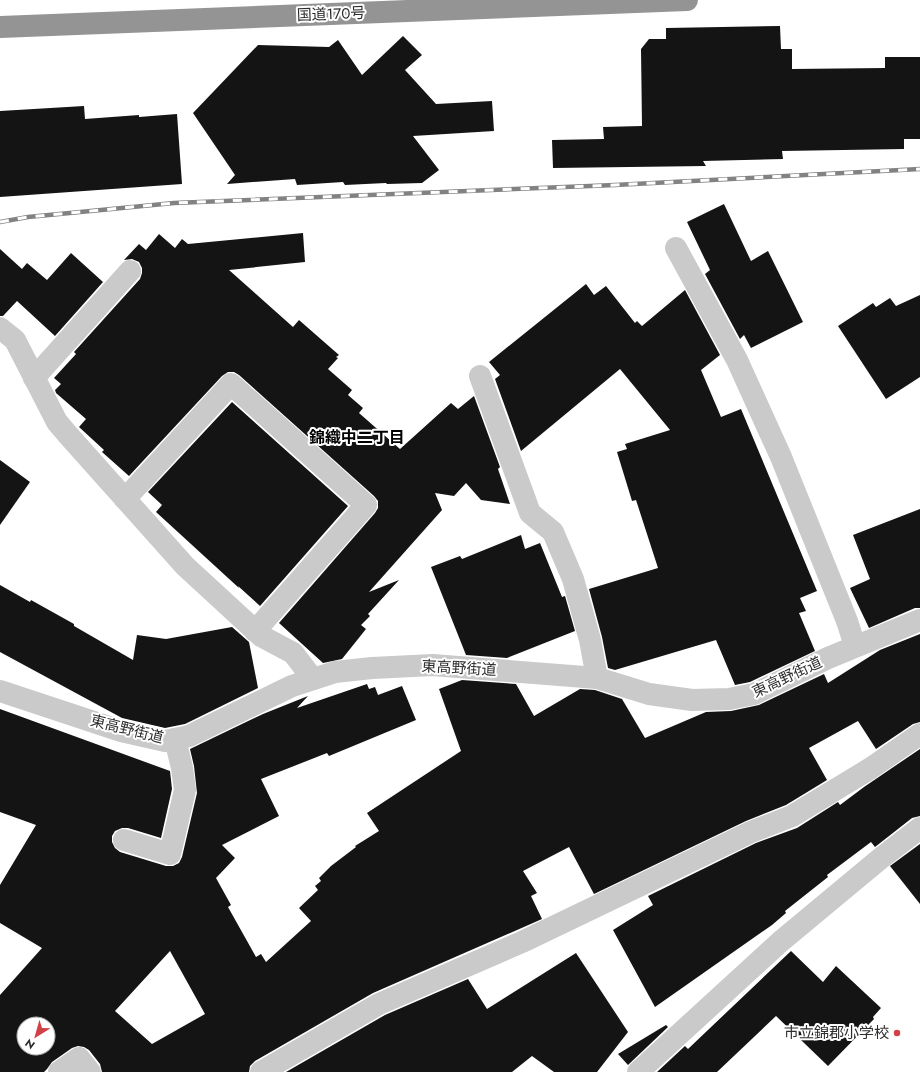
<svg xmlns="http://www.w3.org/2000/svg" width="920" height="1072" font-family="Jost,'Noto Sans JP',sans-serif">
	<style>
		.building { fill: #141414; fill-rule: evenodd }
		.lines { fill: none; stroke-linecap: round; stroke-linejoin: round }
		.minor { stroke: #cacaca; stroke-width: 22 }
		.highway { stroke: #949494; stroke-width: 22 }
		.rail-casing { stroke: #828282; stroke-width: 4.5 }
		.rail { stroke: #fff; stroke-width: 3; stroke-dasharray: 9; stroke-linecap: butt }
		.poi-dot { fill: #d24147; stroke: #fff; stroke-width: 1.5 }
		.labels { text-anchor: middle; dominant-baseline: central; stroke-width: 4; stroke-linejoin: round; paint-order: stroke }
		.street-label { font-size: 15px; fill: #2d2d2d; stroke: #fff }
		.poi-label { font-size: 15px; fill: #2d2d2d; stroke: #fff; text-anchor: end }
		.neighbourhood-label { font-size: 16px; font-weight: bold; fill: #000; stroke: #fff }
	</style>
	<rect width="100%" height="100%" fill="#fff"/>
	<g class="building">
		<path d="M 780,26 L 781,49 L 792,49 L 792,69 L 885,68 L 885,57 L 920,57 L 920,139 L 904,139 L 904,149 L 782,151 L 783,159 L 703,161 L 706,166 L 553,168 L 552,140 L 604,139 L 603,127 L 642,126 L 641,49 L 649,39 L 666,39 L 666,28 Z"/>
		<path d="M 403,36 L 422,55 L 405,70 L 436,104 L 492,101 L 494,131 L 413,136 L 439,170 L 422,183 L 387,184 L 386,183 L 345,185 L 343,182 L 297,185 L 295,179 L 227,184 L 235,175 L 193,113 L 258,45 L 329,47 L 338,40 L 362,75 Z"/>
		<path d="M 84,106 L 85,119 L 139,115 L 139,117 L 177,114 L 182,184 L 0,197 L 0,111 Z"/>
		<path d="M 724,204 L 751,261 L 768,251 L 803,322 L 751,348 L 744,335 L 740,339 L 705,274 L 710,270 L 687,222 Z"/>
		<path d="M 303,233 L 305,262 L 229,270 L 293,327 L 299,320 L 339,355 L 336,357 L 338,358 L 328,369 L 352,390 L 348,395 L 363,408 L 359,413 L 400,449 L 451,403 L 458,409 L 474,396 L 500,467 L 498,469 L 510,504 L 481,500 L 466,483 L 454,496 L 435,493 L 442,510 L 369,592 L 399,580 L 368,614 L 370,616 L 361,625 L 366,629 L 342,659 L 323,663 L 279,623 L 375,513 L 378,508 L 378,501 L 374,496 L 239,375 L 234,372 L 228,372 L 222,376 L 129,476 L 102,452 L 104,450 L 79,427 L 86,419 L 56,393 L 55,390 L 61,384 L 54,378 L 76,354 L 74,352 L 140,279 L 142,273 L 142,268 L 139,262 L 132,259 L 124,260 L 139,244 L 146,250 L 159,234 L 175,248 L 182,239 L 188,244 Z"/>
		<path d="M 0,249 L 22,269 L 27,263 L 47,280 L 71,253 L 103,282 L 55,336 L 17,301 L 3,316 L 0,316 Z"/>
		<path d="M 586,284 L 594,295 L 606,286 L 635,323 L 637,321 L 642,326 L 685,290 L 720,355 L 701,370 L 721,417 L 741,409 L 817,591 L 800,598 L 806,611 L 799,613 L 815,651 L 750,682 L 735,685 L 716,640 L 615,670 L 608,668 L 602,637 L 589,589 L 658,568 L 636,500 L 632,501 L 617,452 L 627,449 L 625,444 L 670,430 L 620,369 L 521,451 L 495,379 L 500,375 L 489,362 Z"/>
		<path d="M 920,295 L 920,377 L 886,399 L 838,326 L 873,303 L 876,307 L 890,298 L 896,306 Z"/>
		<path d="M 232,402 L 348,506 L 260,606 L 238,586 L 239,588 L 156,512 L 162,505 L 148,492 Z"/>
		<path d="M 0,460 L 30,482 L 0,525 Z"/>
		<path d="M 920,509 L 920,608 L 915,608 L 869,628 L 850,588 L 870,579 L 853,535 Z"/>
		<path d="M 521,535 L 525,549 L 540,543 L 562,597 L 565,596 L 575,631 L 507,658 L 466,655 L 431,567 L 460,556 L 462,559 Z"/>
		<path d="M 0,585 L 30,602 L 31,600 L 74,624 L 74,626 L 133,660 L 137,635 L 166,639 L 232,627 L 249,642 L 258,688 L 185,724 L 165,728 L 122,718 L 0,652 Z"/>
		<path d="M 920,634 L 920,722 L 913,724 L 876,749 L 858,721 L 809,748 L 827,780 L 786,805 L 746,821 L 594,894 L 569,847 L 523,871 L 537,893 L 531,896 L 542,919 L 373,993 L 255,1061 L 250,1066 L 249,1072 L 102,1072 L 100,1064 L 89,1050 L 84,1047 L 78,1046 L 72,1048 L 52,1062 L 47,1069 L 44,1072 L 0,1072 L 0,995 L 42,948 L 0,923 L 0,885 L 36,825 L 0,812 L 0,709 L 170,771 L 172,789 L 161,838 L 128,828 L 122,828 L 115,831 L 112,836 L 112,842 L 115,848 L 120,852 L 166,866 L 173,866 L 179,863 L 182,857 L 197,793 L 194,766 L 190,749 L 263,714 L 308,696 L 297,708 L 367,684 L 369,689 L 375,687 L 378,695 L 402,686 L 416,720 L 329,756 L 327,753 L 261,779 L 279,816 L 222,845 L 235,858 L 216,878 L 231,905 L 228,907 L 256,957 L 261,954 L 266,962 L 311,921 L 299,908 L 318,890 L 315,886 L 321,881 L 319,878 L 331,866 L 356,847 L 355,846 L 379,831 L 367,813 L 461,751 L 439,689 L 462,680 L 516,684 L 534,716 L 580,689 L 595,690 L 622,699 L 645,738 L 706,712 L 731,711 L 759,705 L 824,674 L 828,683 L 880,650 ZM 170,951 L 205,1014 L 152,1044 L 115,1011 ZM 24,1024 L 48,1024 L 48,1048 L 24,1048 Z"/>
		<path d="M 920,749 L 920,816 L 912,818 L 875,847 L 871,842 L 827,875 L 828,877 L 785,911 L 786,913 L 772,925 L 655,1007 L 613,930 L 653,905 L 648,896 L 756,843 L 797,828 L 838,802 L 840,805 L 864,787 Z"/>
		<path d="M 920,844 L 920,904 L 890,866 Z"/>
		<path d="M 791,951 L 823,982 L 836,966 L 881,1008 L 873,1017 L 874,1019 L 828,1066 L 776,1016 L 717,1072 L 657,1072 L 685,1046 L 688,1049 Z"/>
		<path d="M 576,953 L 628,1032 L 597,1072 L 554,1072 L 532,1056 L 512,1072 L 286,1072 L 385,1015 L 468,979 L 487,1009 Z"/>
		<path d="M 666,1025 L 668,1027 L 628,1065 L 618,1054 Z"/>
	</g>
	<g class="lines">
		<g class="minor">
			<path d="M 676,248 L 737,360 L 781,457 L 847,621 L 855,646"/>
			<path d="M 0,328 L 15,340 L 57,422 L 69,436 L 185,566 L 261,636 L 293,653 L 313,679"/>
			<path d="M 480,376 L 530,513 L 553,532 L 573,579 L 590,640 L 597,678"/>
			<path d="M 34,378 L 130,271"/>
			<path d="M 125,499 L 231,384 L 366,505 L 255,631"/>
			<path d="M 0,691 L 121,731 L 165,741 L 189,736 L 292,686 L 335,672 L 372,668 L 433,665 L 597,678 L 649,694 L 692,700 L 729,699 L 754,694 L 828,658 L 920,620"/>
			<path d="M 124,840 L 170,854 L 185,790 L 182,768 L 175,739"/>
			<path d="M 59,1072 L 79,1058 L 90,1072"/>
			<path d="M 261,1072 L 379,1004 L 522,942 L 751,832 L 792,816 L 871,768 L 920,734"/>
			<path d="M 638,1072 L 780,942 L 881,858 L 920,828"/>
		</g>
		<path class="highway" d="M 0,27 L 687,0"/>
		<g class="rail-casing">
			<path id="rail" d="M 0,222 L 28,217 L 174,203 L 615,185 L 920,169"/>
		</g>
		<use href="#rail" class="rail"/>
	</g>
	<circle class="poi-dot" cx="897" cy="1033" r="4"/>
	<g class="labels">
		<g class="street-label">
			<text transform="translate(331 14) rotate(-2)">国道170号</text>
			<text transform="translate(459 668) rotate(3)">東高野街道</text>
			<text transform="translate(787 677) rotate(-25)">東高野街道</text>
			<text transform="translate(127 729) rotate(14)">東高野街道</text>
		</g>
		<g class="poi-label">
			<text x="889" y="1033">市立錦郡小学校</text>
		</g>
		<g class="neighbourhood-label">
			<text x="357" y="437">錦織中二丁目</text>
		</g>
	</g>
	<g transform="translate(36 1036) rotate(217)"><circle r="19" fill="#ffffff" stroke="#ababab"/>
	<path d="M0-3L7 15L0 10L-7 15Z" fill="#d24147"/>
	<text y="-6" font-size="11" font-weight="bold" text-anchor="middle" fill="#2d2d2d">N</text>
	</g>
</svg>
